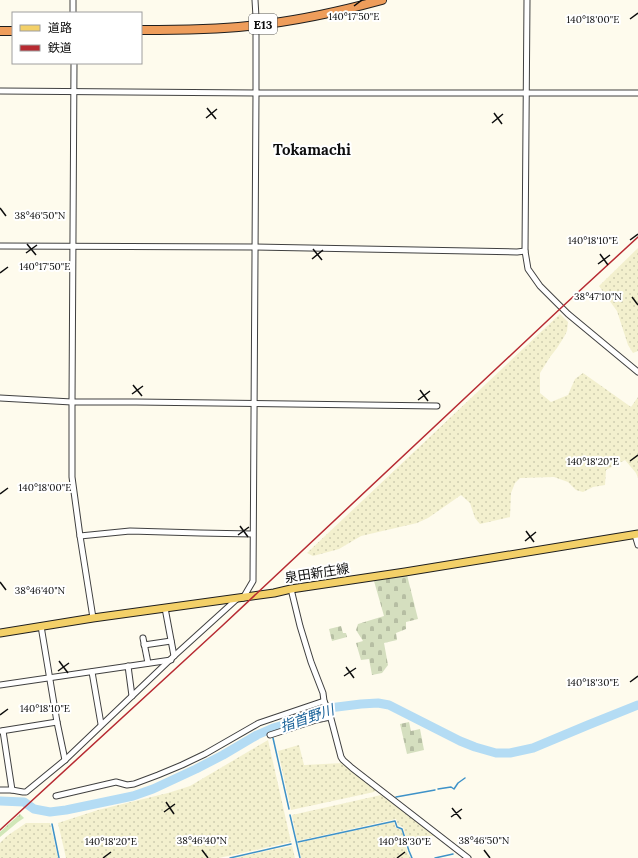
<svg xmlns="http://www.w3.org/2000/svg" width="638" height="858" font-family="Lora,'Noto Sans JP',serif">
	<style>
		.farmland { fill: url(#farmland-dots) }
		.grass { fill: url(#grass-tufts) }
		.cemetery { fill: url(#cemetery-stones) }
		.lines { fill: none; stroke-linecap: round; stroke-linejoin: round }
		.stream { stroke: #3e92c8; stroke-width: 1.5 }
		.river { stroke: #b4dcf4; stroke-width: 9 }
		.minor-casing { stroke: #404040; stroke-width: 7 }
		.major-casing { stroke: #1e1e1e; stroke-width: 9 }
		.highway-casing { stroke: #1e1e1e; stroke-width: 10 }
		.minor { stroke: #fff; stroke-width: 5 }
		.major { stroke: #f3d068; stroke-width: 7 }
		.highway { stroke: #ee9d5b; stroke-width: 8 }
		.rail { stroke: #b72a32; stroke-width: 1.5 }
		.ticks { fill: none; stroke: #0d0d0d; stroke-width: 1.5 }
		.labels { text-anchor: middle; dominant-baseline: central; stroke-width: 4; stroke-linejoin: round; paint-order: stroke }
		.shield { fill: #fff; stroke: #565656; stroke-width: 1 }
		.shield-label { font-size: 12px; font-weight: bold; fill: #0d0d0d }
		.street-label { font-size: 13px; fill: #0d0d0d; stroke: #fff }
		.water-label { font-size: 14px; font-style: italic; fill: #1b6399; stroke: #fff }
		.quarter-label { font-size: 15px; font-weight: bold; fill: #0d0d0d; stroke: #fff }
		.ticks-label { font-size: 10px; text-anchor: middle; fill: #0d0d0d; stroke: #fff; stroke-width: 4; stroke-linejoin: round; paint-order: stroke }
	</style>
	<defs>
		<pattern id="farmland-dots" width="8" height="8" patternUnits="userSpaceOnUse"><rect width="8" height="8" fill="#f3f0ce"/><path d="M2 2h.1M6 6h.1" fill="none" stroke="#cfcdb0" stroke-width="1.8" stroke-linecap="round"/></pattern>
		<pattern id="grass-tufts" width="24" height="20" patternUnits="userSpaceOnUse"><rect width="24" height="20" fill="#d1e7b8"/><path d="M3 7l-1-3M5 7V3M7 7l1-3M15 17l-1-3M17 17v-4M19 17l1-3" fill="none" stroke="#b2c59d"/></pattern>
		<pattern id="cemetery-stones" width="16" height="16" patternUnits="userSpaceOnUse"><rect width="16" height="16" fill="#d5dfbf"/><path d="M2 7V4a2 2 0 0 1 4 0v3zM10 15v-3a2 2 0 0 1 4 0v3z" fill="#b6bea3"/></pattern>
	</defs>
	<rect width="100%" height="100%" fill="#fefbed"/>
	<g class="farmland">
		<path d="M 638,248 L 638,351 L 633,353 L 628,345 L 617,311 L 599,286 Z"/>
		<path d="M 560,314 L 568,322 L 567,331 L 564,337 L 557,348 L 550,357 L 540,373 L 540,393 L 551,402 L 568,395 L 575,379 L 583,373 L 631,407 L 638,397 L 638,478 L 636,473 L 625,460 L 606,470 L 605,485 L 593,487 L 583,492 L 576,490 L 568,482 L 554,477 L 520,478 L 515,483 L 511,493 L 510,517 L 480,524 L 475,518 L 470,503 L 461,495 L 428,518 L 417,523 L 361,536 L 339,549 L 313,556 L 307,553 Z"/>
		<path d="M 268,740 L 291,842 L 219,858 L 66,858 L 58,823 L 98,810 L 168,793 L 190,786 Z"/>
		<path d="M 299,745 L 304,765 L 343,763 L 376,790 L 374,792 L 291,810 L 278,751 Z"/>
		<path d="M 381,795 L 433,834 L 433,836 L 407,841 L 403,827 L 398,825 L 396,819 L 297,841 L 292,815 Z"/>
		<path d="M 394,822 L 396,828 L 402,830 L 408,854 L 411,858 L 301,858 L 298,843 Z"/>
		<path d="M 26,823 L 50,823 L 58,858 L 0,858 L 0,843 L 7,836 Z"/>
		<path d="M 292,846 L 295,858 L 235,858 L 271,850 Z"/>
	</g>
	<path class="grass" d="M 20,814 L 24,818 L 18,822 L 0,837 L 0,832 Z"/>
	<g class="cemetery">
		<path d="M 407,575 L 418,619 L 406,622 L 406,629 L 396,633 L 397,640 L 384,643 L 388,665 L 382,673 L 372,675 L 369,659 L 361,660 L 356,643 L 363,641 L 356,630 L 358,624 L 384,616 L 374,581 Z"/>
		<path d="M 341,626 L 343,633 L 346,633 L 347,637 L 332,641 L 329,629 Z"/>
		<path d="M 409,722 L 411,731 L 420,729 L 424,750 L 407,754 L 400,724 Z"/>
	</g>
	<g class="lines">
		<g class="stream">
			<path d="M 273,738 L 289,809"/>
			<path d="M 438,789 L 451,787 L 454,789 L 458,783 L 465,778"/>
			<path d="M 396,797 L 435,790"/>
			<path d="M 290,815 L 300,858"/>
			<path d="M 52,824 L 59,858"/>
			<path d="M 298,842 L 395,821 L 397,827 L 402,829 L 409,851 L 412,858"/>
			<path d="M 230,858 L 291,844"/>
			<path d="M 435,858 L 453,854"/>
		</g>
		<path class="river" d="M 0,801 L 24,802 L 34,809 L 50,812 L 66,810 L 133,796 L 153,789 L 196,769 L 223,755 L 257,735 L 273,728 L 318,715 L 329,708 L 361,704 L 378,703 L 389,705 L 460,741 L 475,747 L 496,753 L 510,753 L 533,748 L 588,725 L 638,705"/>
		<g class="minor-casing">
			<g id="minor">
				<path d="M 73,0 L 73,13"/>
				<path d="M 255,0 L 256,17"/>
				<path d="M 527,0 L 525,251 L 528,269 L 540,286 L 568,314 L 638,372"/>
				<path d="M 74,63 L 72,402 L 72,477 L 80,536 L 93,618"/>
				<path d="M 0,91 L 256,93 L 638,93"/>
				<path d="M 0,246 L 255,247 L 517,252 L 525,251"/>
				<path d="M 0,398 L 72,402 L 136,402 L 437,406"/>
				<path d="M 635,535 L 638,545"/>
				<path d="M 80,536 L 130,531 L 200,533 L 252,534"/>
				<path d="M 291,589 L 300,626 L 311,662 L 323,693 L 324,701 L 330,715 L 341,757 L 343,760 L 352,768 L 468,858"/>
				<path d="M 243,598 L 253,581 L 256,93 L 256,35"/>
				<path d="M 165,608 L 174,656"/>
				<path d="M 41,626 L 57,722 L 65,760"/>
				<path d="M 143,638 L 148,663"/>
				<path d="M 144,645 L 171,641"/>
				<path d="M 128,666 L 132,696"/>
				<path d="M 92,672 L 101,724"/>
				<path d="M 0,685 L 171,660"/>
				<path d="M 1,731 L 57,722"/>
				<path d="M 3,731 L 12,790"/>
				<path d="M 270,735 L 316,720 L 330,717"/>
				<path d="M 0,790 L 12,790 L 23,792 L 26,792 L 65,760 L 174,656 L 238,598"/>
				<path d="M 56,796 L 116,782 L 127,785 L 134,784 L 158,775 L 182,765 L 205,754 L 259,723 L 324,701"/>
			</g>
		</g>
		<g class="major-casing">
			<path id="major" d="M 0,633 L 93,618 L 274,593 L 291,589 L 405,572 L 638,534"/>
		</g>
		<g class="highway-casing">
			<g id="highway">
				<path d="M 141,30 C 176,30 212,30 248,26 C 293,22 338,12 382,0"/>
				<path d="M 0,31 L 13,31"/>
			</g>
		</g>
		<use href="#minor" class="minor"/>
		<use href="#major" class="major"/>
		<use href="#highway" class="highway"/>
		<path class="rail" d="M 0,830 L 222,626 L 562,307 L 638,237"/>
	</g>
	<path class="ticks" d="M 354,6 L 362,0M 630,19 L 638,13M 207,108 L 216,119M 494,113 L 502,124M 206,118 L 217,109M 492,123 L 503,114M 0,208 L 6,216M 630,240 L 638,234M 27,244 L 36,255M 313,249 L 322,260M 26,253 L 37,245M 600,254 L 608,265M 312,259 L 323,250M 598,264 L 610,255M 0,273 L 8,267M 632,297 L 638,305M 133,385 L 142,396M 420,390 L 428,401M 132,394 L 143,386M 418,400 L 430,391M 630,461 L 638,455M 0,494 L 8,488M 240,526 L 248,537M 526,531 L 534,542M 238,535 L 249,527M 525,541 L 536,532M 0,582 L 6,590M 59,661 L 68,673M 346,667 L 354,678M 58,671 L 69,663M 344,676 L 356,668M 630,682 L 638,676M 0,715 L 8,709M 166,802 L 174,814M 452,808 L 461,819M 164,812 L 175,804M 451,817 L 462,809M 202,850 L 208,858M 484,850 L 490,858M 103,858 L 111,852M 397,858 L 405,852"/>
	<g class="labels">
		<rect class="shield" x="249" y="14" width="28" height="20" rx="3"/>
		<g class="shield-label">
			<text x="263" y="24">E13</text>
		</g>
		<g class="street-label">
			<text transform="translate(317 573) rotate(-9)">泉田新庄線</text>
		</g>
		<g class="water-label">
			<text transform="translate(307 718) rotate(-19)">指首野川</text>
		</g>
		<g class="quarter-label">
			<text x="312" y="149">Tokamachi</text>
		</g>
	</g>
	<g class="ticks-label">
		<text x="354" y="20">140°17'50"E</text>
		<text x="593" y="23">140°18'00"E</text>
		<text x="40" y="219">38°46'50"N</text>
		<text x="593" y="244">140°18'10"E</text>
		<text x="45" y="270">140°17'50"E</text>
		<text x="598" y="300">38°47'10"N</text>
		<text x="593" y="465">140°18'20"E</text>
		<text x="45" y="491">140°18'00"E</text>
		<text x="40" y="594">38°46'40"N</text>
		<text x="593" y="686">140°18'30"E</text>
		<text x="45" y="712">140°18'10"E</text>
		<text x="202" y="844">38°46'40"N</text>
		<text x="484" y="844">38°46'50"N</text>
		<text x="111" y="845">140°18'20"E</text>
		<text x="405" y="845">140°18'30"E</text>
	</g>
	<rect x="12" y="12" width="130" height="52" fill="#ffffff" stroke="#9e9e9e"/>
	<rect x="20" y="25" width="20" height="6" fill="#f3d068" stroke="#9e9e9e"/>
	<text x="48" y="32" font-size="12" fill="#0d0d0d">道路</text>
	<rect x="20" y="45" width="20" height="6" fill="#b72a32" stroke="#9e9e9e"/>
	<text x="48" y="52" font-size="12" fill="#0d0d0d">鉄道</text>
</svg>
